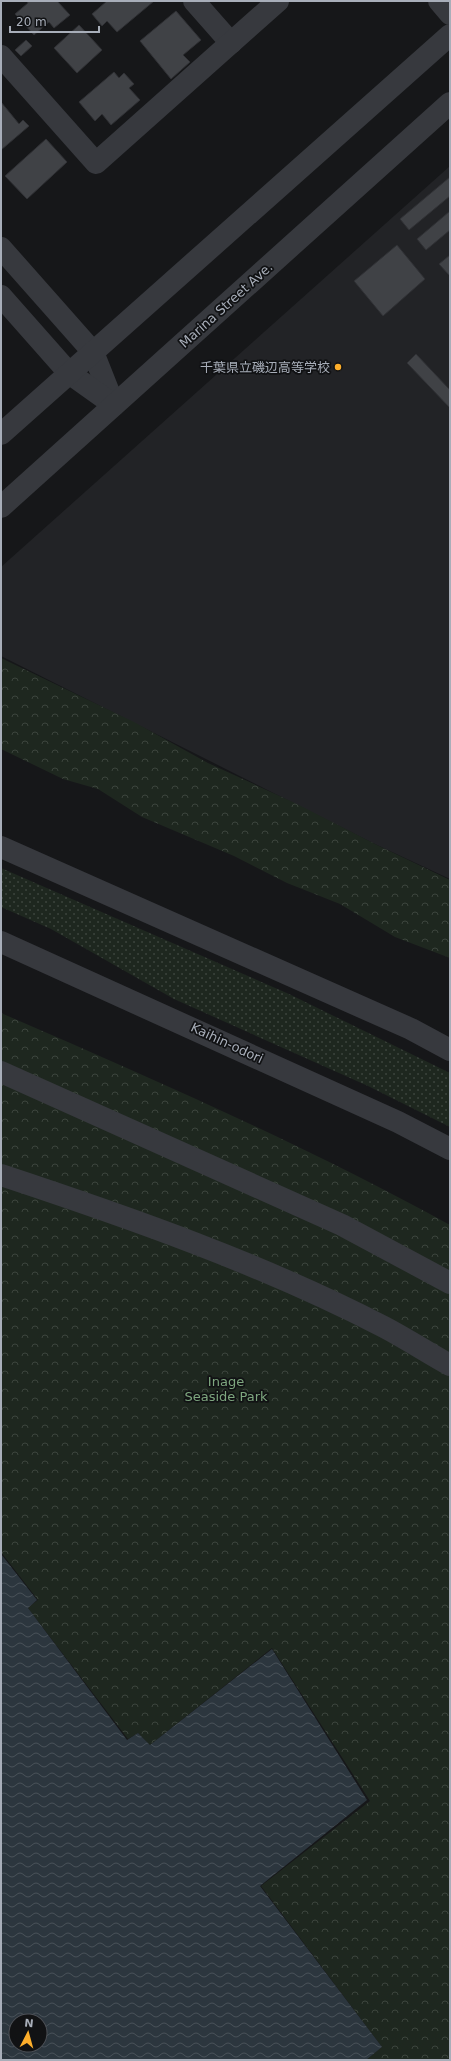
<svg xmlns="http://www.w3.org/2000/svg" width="451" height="2061" font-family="'DejaVu Sans','Noto Sans JP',sans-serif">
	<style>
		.built { fill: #222326 }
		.grass { fill: url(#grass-dots) }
		.forest { fill: url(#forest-crowns) }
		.water { fill: url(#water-waves); fill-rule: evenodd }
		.building { fill: #404246; stroke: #303135 }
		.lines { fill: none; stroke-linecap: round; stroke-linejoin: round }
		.minor { stroke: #37393e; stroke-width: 22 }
		.poi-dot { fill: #fdae2b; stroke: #111214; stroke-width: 1.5 }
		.labels { text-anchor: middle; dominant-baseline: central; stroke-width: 3.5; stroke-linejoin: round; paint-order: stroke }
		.street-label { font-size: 13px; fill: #a8aeb9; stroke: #111214 }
		.poi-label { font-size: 13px; fill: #a8aeb9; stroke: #111214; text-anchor: end }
		.park-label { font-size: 13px; fill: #7ea67f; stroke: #111214 }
	</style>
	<defs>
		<pattern id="grass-dots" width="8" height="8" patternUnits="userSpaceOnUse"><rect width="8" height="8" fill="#1e271f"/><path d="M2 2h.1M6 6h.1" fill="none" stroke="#3c443d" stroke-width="1.8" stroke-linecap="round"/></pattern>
		<pattern id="forest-crowns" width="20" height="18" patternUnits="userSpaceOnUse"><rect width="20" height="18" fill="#1e271f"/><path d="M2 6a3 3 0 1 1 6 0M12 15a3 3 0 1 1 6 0" fill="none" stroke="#3c443d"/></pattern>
		<pattern id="water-waves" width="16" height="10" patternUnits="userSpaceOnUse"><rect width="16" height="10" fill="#2c363e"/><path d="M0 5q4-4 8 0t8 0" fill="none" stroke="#485158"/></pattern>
	</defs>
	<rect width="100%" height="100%" fill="#161719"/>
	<path class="built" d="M 450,166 L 450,879 L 377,845 L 1,656 L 1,567 Z"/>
	<path class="grass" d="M 1,868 L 289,994 L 450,1073 L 450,1127 L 368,1086 L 174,999 L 51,929 L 1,907 Z"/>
	<g class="forest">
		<path d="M 1,658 L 134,722 L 208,763 L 297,804 L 377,845 L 450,880 L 450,958 L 395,937 L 340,904 L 287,883 L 234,856 L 142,817 L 98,789 L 63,779 L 1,749 Z"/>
		<path d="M 1,1013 C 153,1079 305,1145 450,1225 L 450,2060 L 366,2060 L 382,2047 L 261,1886 L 370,1801 L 272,1648 L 150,1745 L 138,1733 L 128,1739 L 28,1608 L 38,1600 L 1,1552 Z"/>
	</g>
	<path class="water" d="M 1,1554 L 37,1600 L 28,1608 L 127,1740 L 138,1733 L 150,1745 L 272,1649 L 367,1800 L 260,1886 L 382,2047 L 366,2060 L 1,2060 ZM 16,2021 L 40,2021 L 40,2045 L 16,2045 Z"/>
	<g class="building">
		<path d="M 27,1 L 57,1 L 70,15 L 54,28 L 49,22 L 34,35 L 15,14 L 28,3 Z"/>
		<path d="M 107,1 L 154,1 L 117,32 L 107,21 L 102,26 L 92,14 Z"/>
		<path d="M 176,11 L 201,40 L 183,55 L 190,62 L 171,79 L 140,41 Z"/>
		<path d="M 79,25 L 102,50 L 77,73 L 54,48 Z"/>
		<path d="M 26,40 L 32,46 L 21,56 L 15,50 Z"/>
		<path d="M 114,72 L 119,78 L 124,73 L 134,84 L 129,88 L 140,100 L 111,125 L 102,114 L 95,121 L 79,102 Z"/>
		<path d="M 1,102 L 19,124 L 23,120 L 29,126 L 1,150 Z"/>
		<path d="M 46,139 L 67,162 L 27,199 L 5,176 Z"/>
		<path d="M 450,177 L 450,196 L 409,230 L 400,219 Z"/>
		<path d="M 450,211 L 450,230 L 426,250 L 417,239 Z"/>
		<path d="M 397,245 L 425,279 L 383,316 L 354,281 Z"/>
		<path d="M 450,255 L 450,274 L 449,275 L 439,264 Z"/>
		<path d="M 416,354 L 450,390 L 450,408 L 407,363 Z"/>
	</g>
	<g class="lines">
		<g class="minor">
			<path d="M 194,1 L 231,43"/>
			<path d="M 439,1 L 450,14"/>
			<path d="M 1,56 L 96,163 L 278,1"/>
			<path d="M 1,248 L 93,352 L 114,405"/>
			<path d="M 1,296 L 69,373 L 114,405"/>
			<path d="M 1,434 L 450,35"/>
			<path d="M 1,507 L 450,103"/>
			<path d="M 1,847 L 411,1029 L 450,1050"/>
			<path d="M 1,942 L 398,1122 L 450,1149"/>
			<path d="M 1,1072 L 342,1225 L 450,1283"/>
			<path d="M 1,1175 C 131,1218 262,1264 384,1327 C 407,1339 428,1353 450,1365"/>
		</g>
	</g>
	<circle class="poi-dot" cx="338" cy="367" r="4"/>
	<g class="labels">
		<g class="street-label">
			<text transform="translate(226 305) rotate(-42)">Marina Street Ave.</text>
			<text transform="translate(227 1043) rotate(25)">Kaihin-odori</text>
		</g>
		<g class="poi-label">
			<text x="330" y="367">千葉県立磯辺高等学校</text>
		</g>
		<g class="park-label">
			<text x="226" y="1381">Inage<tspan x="226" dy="15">Seaside Park</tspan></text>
		</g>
	</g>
	<rect width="451" height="2061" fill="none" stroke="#a8aeb9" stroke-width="4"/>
	<g transform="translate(28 2033) rotate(6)"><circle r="19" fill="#111214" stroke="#4d5056"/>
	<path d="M0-3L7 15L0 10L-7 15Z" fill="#fdae2b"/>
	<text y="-6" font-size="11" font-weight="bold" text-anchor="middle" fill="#a8aeb9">N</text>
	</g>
	<path d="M10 26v6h89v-6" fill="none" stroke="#a8aeb9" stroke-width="2"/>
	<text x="16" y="26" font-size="12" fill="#a8aeb9" stroke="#111214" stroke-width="3" paint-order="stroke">20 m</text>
</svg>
